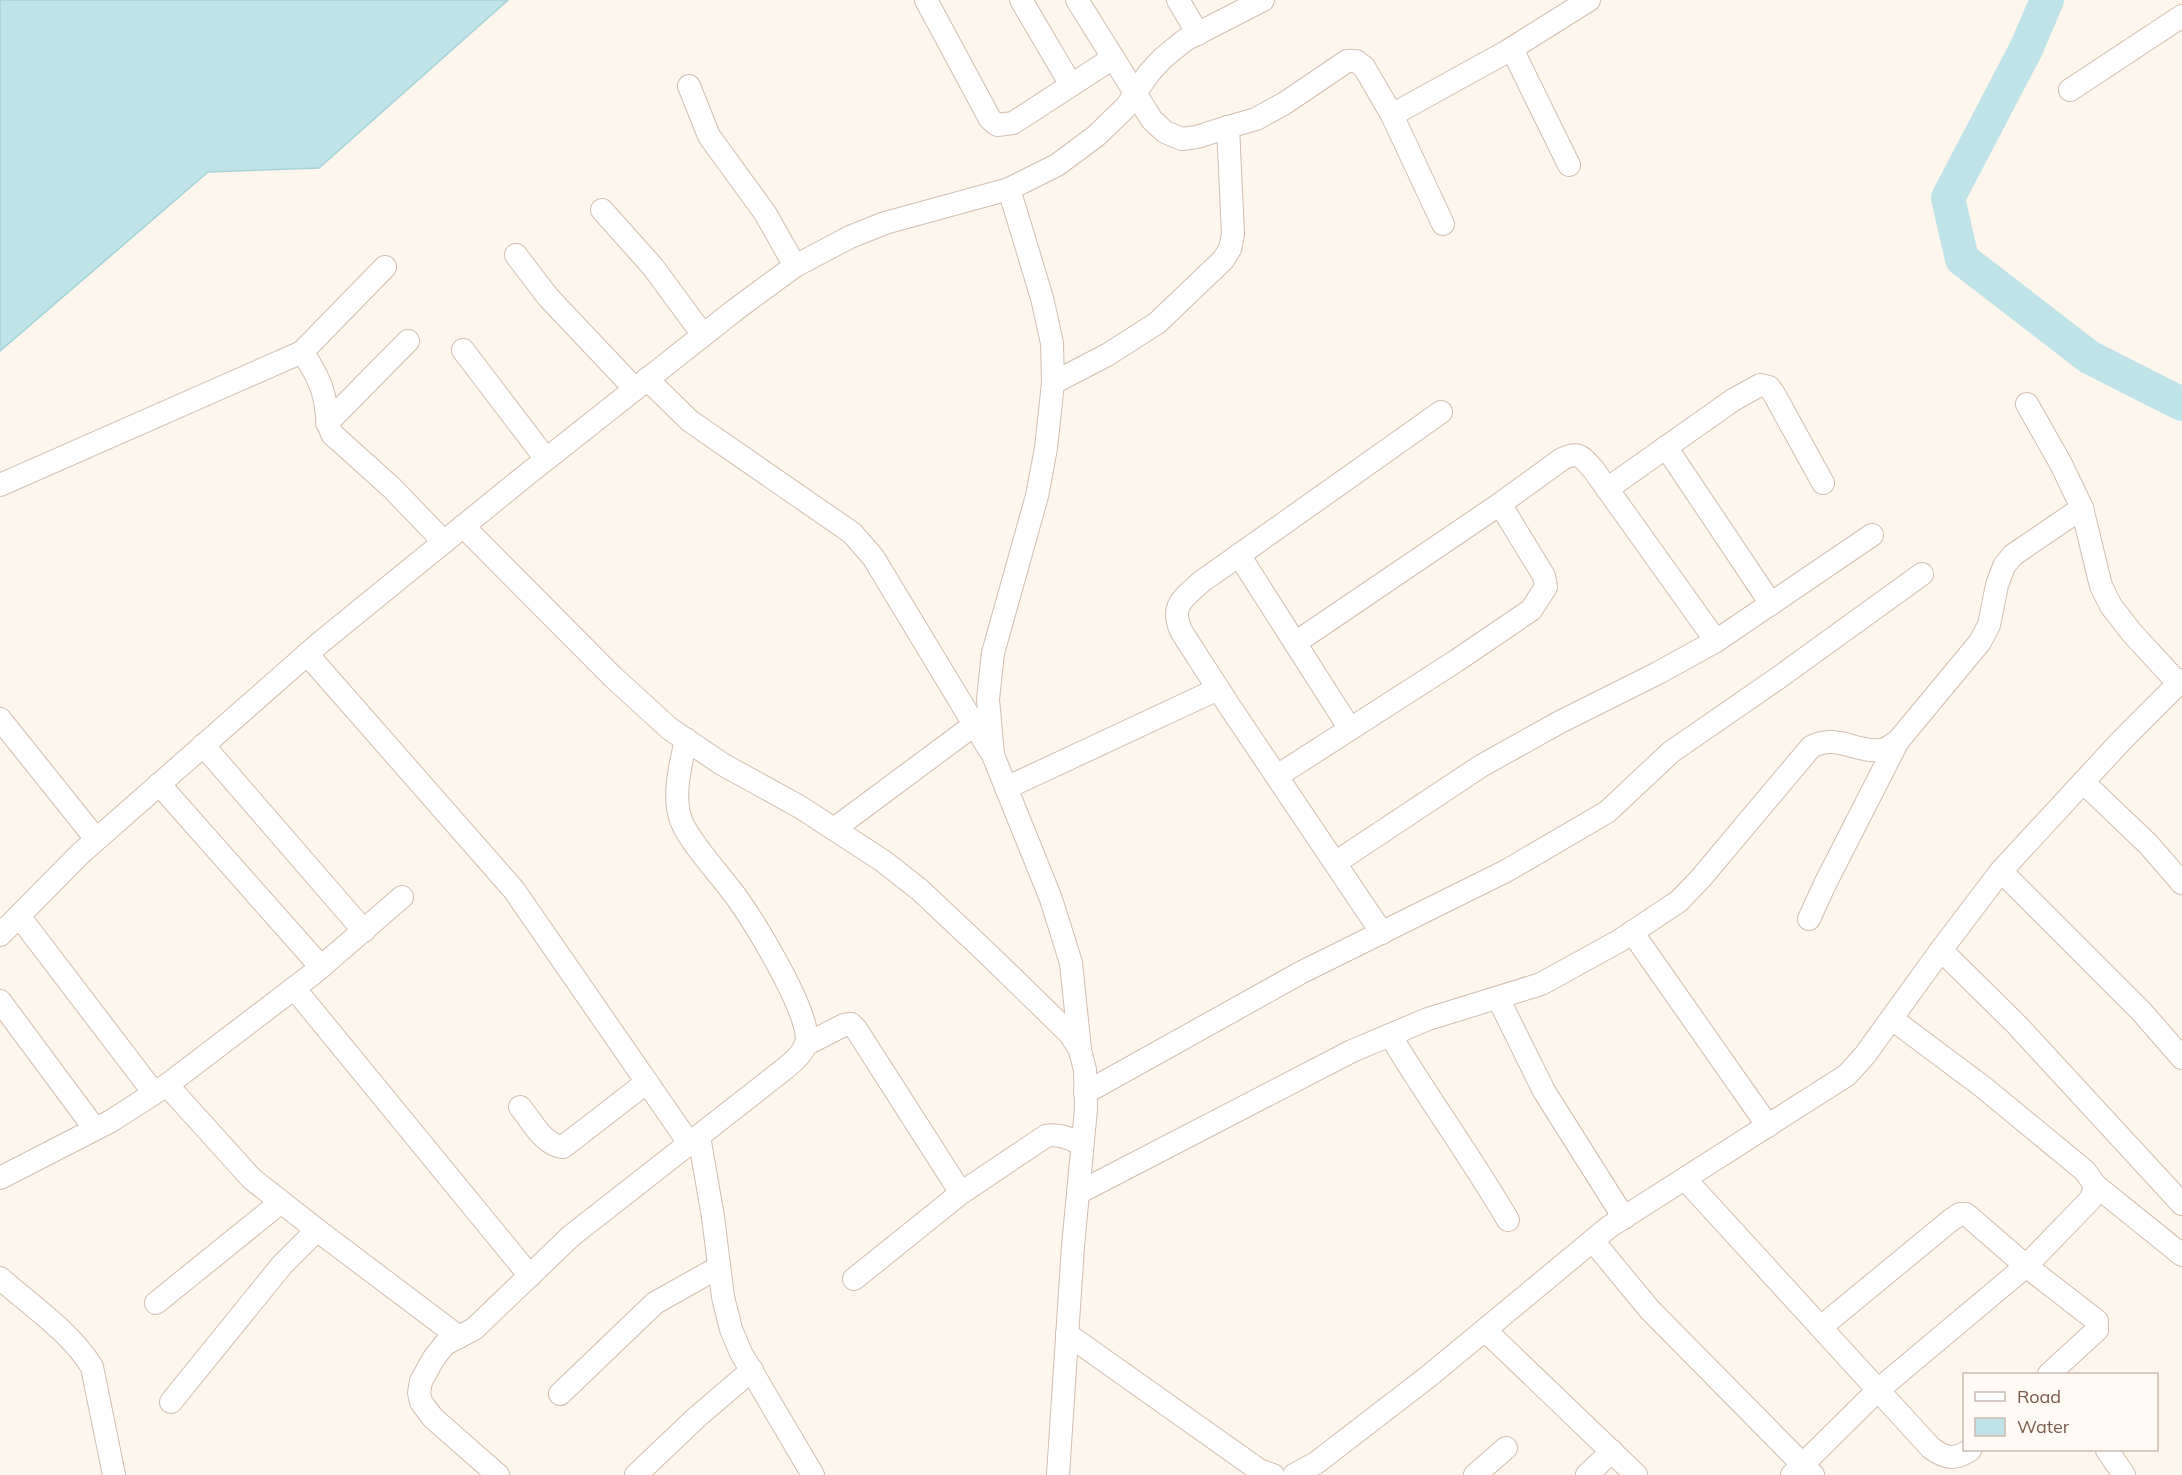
<svg xmlns="http://www.w3.org/2000/svg" width="2182" height="1475" font-family="Mulish,sans-serif">
	<style>
		.water { fill: #bfe3e8; stroke: #a5d3da; stroke-width: 1.5 }
		.lines { fill: none; stroke-linecap: round; stroke-linejoin: round }
		.river { stroke: #bfe3e8; stroke-width: 34 }
		.minor-casing { stroke: #d1beb0; stroke-width: 24 }
		.minor { stroke: #fff; stroke-width: 22 }
	</style>
	<rect width="100%" height="100%" fill="#fdf6ec"/>
	<path class="water" d="M 0,0 L 508,0 L 319,168 L 208,172 L 0,351 Z"/>
	<g class="lines">
		<path class="river" d="M 2047,0 L 2026,49 L 1948,198 L 1962,259 L 2089,357 L 2182,404"/>
		<g class="minor-casing">
			<g id="minor">
				<path d="M 926,0 L 990,119 L 997,125 L 1013,123 L 1113,58"/>
				<path d="M 1021,0 L 1071,85"/>
				<path d="M 1077,0 L 1152,120 L 1165,132 L 1182,139 L 1197,137 L 1228,127 L 1256,119 L 1285,103 L 1347,61 L 1356,61 L 1364,67 L 1392,115 L 1443,224"/>
				<path d="M 1178,0 L 1198,34"/>
				<path d="M 1512,49 L 1569,165"/>
				<path d="M 689,86 L 709,136 L 765,213 L 795,266"/>
				<path d="M 2070,90 L 2182,16"/>
				<path d="M 1392,115 L 1506,52 L 1589,0"/>
				<path d="M 1009,189 L 1042,298 L 1052,343 L 1053,383 L 1046,448 L 1037,496 L 993,653 L 988,699 L 993,755 L 1051,899 L 1071,963 L 1080,1049"/>
				<path d="M 602,210 L 653,267 L 703,335"/>
				<path d="M 516,255 L 548,297 L 635,389"/>
				<path d="M 463,350 L 546,459"/>
				<path d="M 302,352 C 312,366 320,379 324,396 C 327,409 326,421 332,434 L 392,488 L 444,542"/>
				<path d="M 647,379 L 690,421 L 852,533 L 873,557 L 989,749"/>
				<path d="M 1053,383 L 1107,355 L 1157,323 L 1223,260 L 1230,249 L 1233,234 L 1228,127"/>
				<path d="M 2027,404 L 2061,464 L 2082,508 L 2101,586 L 2111,606 L 2132,633 L 2178,683"/>
				<path d="M 327,423 L 408,341"/>
				<path d="M 1666,447 L 1771,604"/>
				<path d="M 0,485 L 302,352 L 385,267"/>
				<path d="M 1607,489 L 1733,400 L 1760,385 L 1769,387 L 1774,394 L 1823,483"/>
				<path d="M 463,526 L 613,677 L 670,729 L 722,764 L 800,807 L 883,861 L 920,890 L 990,956 L 1070,1034 L 1080,1050 L 1085,1070 L 1086,1109 L 1073,1246 L 1058,1475"/>
				<path d="M 1239,555 L 1350,729"/>
				<path d="M 1295,643 L 1500,504 L 1562,459 C 1579,451 1581,456 1593,469 L 1716,641"/>
				<path d="M 307,654 L 514,890 L 689,1143"/>
				<path d="M 0,719 L 96,839"/>
				<path d="M 203,745 L 364,931"/>
				<path d="M 1277,776 L 1456,661 L 1531,610 L 1546,587 L 1544,576 L 1500,504"/>
				<path d="M 2083,782 L 2148,844 L 2182,883"/>
				<path d="M 159,784 L 321,967"/>
				<path d="M 1006,788 L 1218,689"/>
				<path d="M 834,829 L 974,725"/>
				<path d="M 1335,863 L 1481,766 L 1560,722 L 1658,673 L 1716,641 L 1872,535"/>
				<path d="M 2001,871 L 2141,1011 L 2182,1058"/>
				<path d="M 19,916 L 154,1093"/>
				<path d="M 1809,919 L 1825,884 L 1898,741"/>
				<path d="M 1632,932 L 1768,1126"/>
				<path d="M 1382,933 L 1228,704 L 1181,631 C 1170,605 1183,599 1201,582 L 1441,412"/>
				<path d="M 0,935 L 80,854 L 321,642 L 525,476 L 735,310 L 795,266 L 850,237 L 885,223 L 1009,189 L 1057,165 L 1096,136 L 1126,107 L 1149,73 L 1163,58 L 1185,40 L 1263,0"/>
				<path d="M 1941,950 L 2017,1025 L 2182,1204"/>
				<path d="M 294,988 L 530,1276"/>
				<path d="M 1498,998 L 1544,1091 L 1624,1218"/>
				<path d="M 0,1001 L 95,1129"/>
				<path d="M 1390,1035 C 1428,1098 1471,1157 1508,1220"/>
				<path d="M 805,1045 L 844,1025 L 851,1024 L 856,1029 L 961,1193"/>
				<path d="M 167,1085 L 252,1179 L 317,1230 L 459,1337"/>
				<path d="M 1085,1093 L 1302,972 L 1506,871 L 1607,812 L 1671,752 L 1781,676 L 1922,574"/>
				<path d="M 520,1107 C 532,1121 543,1145 563,1147 L 647,1082"/>
				<path d="M 699,1136 L 713,1217 L 723,1297 L 731,1329 L 741,1353 L 813,1475"/>
				<path d="M 0,1178 L 111,1121 L 167,1085 L 314,973 L 402,897"/>
				<path d="M 1685,1179 L 1931,1448 C 1946,1459 1955,1460 1970,1450"/>
				<path d="M 2095,1185 L 2182,1255"/>
				<path d="M 1078,1193 L 1352,1051 L 1428,1019 L 1541,984 L 1619,941 L 1679,901 L 1701,878 L 1811,747 C 1837,733 1855,753 1881,750 C 1887,749 1893,744 1898,741 L 1980,642 L 1989,625 L 1997,585 L 2004,566 L 2013,555 L 2082,508"/>
				<path d="M 1593,1241 L 1650,1310 L 1813,1475"/>
				<path d="M 0,1278 C 31,1306 70,1331 92,1367 L 114,1475"/>
				<path d="M 854,1279 L 961,1193 L 1046,1136 C 1059,1133 1070,1139 1082,1144"/>
				<path d="M 156,1303 L 281,1202"/>
				<path d="M 1821,1327 L 1951,1220 L 1960,1214 L 1966,1214 L 2026,1266 L 2097,1321 L 2097,1330 L 2049,1374"/>
				<path d="M 1485,1330 L 1636,1475"/>
				<path d="M 1067,1334 L 1259,1470 L 1273,1475"/>
				<path d="M 560,1394 L 655,1303 L 719,1267"/>
				<path d="M 171,1402 L 282,1265 L 317,1230"/>
				<path d="M 2107,1450 L 2124,1475"/>
				<path d="M 498,1475 L 433,1418 L 421,1402 L 419,1393 L 421,1381 L 434,1358 L 445,1344 L 474,1329 L 571,1236 L 778,1074 C 788,1066 801,1057 806,1044 C 814,1018 754,922 737,898 C 723,878 688,841 681,820 C 672,795 681,764 686,739"/>
				<path d="M 636,1475 L 697,1417 L 752,1370"/>
				<path d="M 1294,1475 L 1316,1463 L 1429,1376 L 1609,1227 L 1847,1075 L 1865,1055 L 1941,950 L 2001,871 L 2122,740 L 2182,680"/>
				<path d="M 1475,1475 L 1506,1448"/>
				<path d="M 1587,1475 L 1612,1451"/>
				<path d="M 1792,1475 L 1878,1390 L 2026,1266 L 2091,1199 L 2095,1185 L 2085,1171 L 1983,1087 L 1892,1019"/>
			</g>
		</g>
		<use href="#minor" class="minor"/>
	</g>
	<rect x="1963" y="1373" width="195" height="78" fill="#fffaf3" stroke="#cabbb1" stroke-width="1.5"/>
	<rect x="1975" y="1392" width="30" height="9" fill="#ffffff" stroke="#cabbb1" stroke-width="1.5"/>
	<text x="2017" y="1403" font-size="18" fill="#7a5c4d">Road</text>
	<rect x="1975" y="1418" width="30" height="18" fill="#bfe3e8" stroke="#cabbb1" stroke-width="1.5"/>
	<text x="2017" y="1433" font-size="18" fill="#7a5c4d">Water</text>
</svg>
